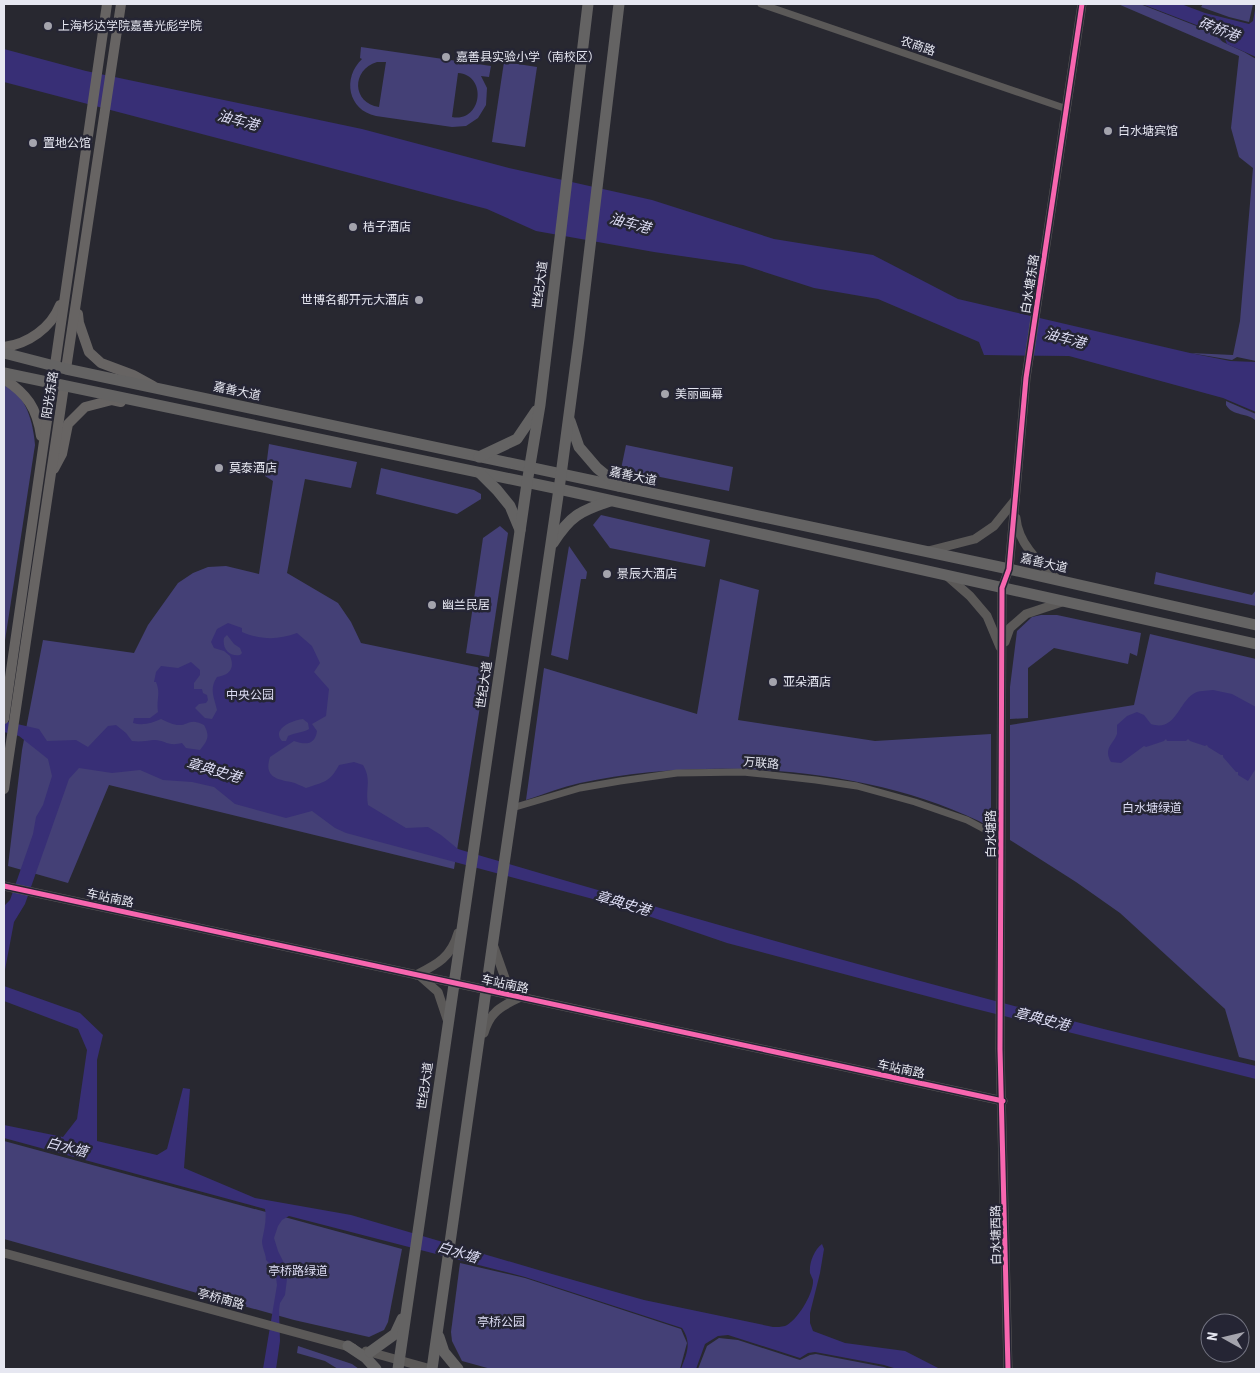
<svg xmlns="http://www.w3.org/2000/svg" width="1260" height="1373" font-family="'Roboto Condensed','Noto Sans SC',sans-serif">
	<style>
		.green { fill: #444076; fill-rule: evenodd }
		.water { fill: #382f76; fill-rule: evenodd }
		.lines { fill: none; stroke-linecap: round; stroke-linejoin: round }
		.minor { stroke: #5b5958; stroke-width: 7 }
		.tertiary { stroke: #5b5958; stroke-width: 9 }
		.secondary { stroke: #676463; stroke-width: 10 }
		.primary { stroke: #646363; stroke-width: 11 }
		.cycleway-casing { stroke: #252534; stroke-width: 8 }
		.cycleway { stroke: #f766af; stroke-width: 5 }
		.poi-dot { fill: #a4a4ad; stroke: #252534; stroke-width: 2 }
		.labels { text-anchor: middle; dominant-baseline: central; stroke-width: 5; stroke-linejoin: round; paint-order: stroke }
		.poi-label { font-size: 12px; fill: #e6e7f1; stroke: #252534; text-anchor: start }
		.street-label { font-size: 12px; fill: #e6e7f1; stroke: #252534 }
		.park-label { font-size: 12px; fill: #dcdcf3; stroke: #252534 }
		.water-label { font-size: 14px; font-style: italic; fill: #dbdbf2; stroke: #252534 }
	</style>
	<rect width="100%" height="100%" fill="#282830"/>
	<g class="green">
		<path d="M 1118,4 L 1140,4 L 1199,27 L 1211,32 L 1223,42 L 1244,52 L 1256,59 L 1256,361 L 1237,357 L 1232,360 L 1190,353 L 1233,355 L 1240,321 L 1253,168 L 1239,157 L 1231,128 L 1239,56 Z"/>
		<path d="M 1203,4 L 1253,4 L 1249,22 L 1229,17 L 1201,7 Z"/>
		<path d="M 361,47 L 491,66 L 489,77 L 481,76 L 487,88 L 486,105 L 478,118 L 466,126 L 452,127 L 376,116 C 348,110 342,78 362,59 L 360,58 ZM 377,62 L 386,62 L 379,107 C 352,103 351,70 377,62 ZM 458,73 C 488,75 482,123 452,117 Z"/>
		<path d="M 504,62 L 537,67 L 525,147 L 492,142 Z"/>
		<path d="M 4,385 C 27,395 33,423 35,445 L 4,647 Z"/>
		<path d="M 1226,401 L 1256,414 L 1256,421 C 1248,412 1233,417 1226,405 Z"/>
		<path d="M 269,444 L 357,462 L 351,488 L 305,479 L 287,573 L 338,603 L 351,622 L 361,643 L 486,669 L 454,869 L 109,785 L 68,883 L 8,866 L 22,750 L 43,640 L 134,653 L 148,625 L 178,583 L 193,573 L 208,567 L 226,566 L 259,574 L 273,481 L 265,476 Z"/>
		<path d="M 626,445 L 733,467 L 729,491 L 621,469 Z"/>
		<path d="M 381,468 L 474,490 L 481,494 L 481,499 L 457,514 L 376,494 Z"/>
		<path d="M 601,515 L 710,540 L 705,567 L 610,548 L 593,525 Z"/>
		<path d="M 500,526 L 508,533 L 489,657 L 466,653 L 483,538 Z"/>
		<path d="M 569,546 L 587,572 L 586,579 L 581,579 L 568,660 L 551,655 Z"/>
		<path d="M 1156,572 L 1252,595 L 1256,590 L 1256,606 L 1154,584 Z"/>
		<path d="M 720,579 L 759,590 L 738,720 L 875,741 L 991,734 L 991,827 C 874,766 709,756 580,783 C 562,787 544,794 526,800 L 544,668 L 697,714 Z"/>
		<path d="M 1041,615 L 1057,615 L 1141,633 L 1137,656 L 1130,653 L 1128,664 L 1054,648 L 1028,668 L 1028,718 L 1010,719 L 1010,687 L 1017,631 L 1032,617 Z"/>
		<path d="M 1150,634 L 1256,659 L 1256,1061 L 1239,1057 L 1225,1009 L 1120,913 L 1076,882 L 1010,840 L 1010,725 L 1134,705 Z"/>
		<path d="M 4,1141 L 402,1249 L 388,1322 L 384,1330 L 369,1337 L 294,1320 L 4,1239 Z"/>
		<path d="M 460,1263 L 525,1278 L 681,1329 L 687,1343 L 680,1369 L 491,1369 L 462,1361 L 452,1341 L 451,1332 Z"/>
		<path d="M 719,1338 L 738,1340 L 800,1360 L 810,1355 L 816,1354 L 884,1367 L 890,1369 L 698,1369 L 707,1346 Z"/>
		<path d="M 298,1346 L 352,1364 L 359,1369 L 338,1369 L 325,1361 L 297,1353 Z"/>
	</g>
	<g class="water">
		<path d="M 1142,4 L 1181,4 L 1205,13 L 1249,24 L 1253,21 L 1256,4 L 1256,57 L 1227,44 L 1225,39 L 1221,38 L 1220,41 L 1216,34 L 1212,31 Z"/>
		<path d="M 4,49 L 86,71 L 362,129 L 509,168 L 652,200 L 774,239 L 873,255 L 958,299 L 1190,353 L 1230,361 L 1256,362 L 1256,412 L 1223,398 L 1069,356 L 984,355 L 979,342 L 878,299 L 814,288 L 743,265 L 654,252 L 536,231 L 487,209 L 4,82 Z"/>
		<path d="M 228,623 L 242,628 L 242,632 C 261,640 278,640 297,633 L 312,646 L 320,663 L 314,672 L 329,689 L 326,716 L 312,724 L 317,731 C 315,745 306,745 294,741 L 270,757 C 264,776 275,779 291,782 C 296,783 301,786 306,788 C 324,782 330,782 339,765 L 354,762 L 363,765 C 372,780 365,789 368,805 L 406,828 L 428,827 L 441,835 L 458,849 C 722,927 987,1003 1256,1066 L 1256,1079 L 964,1006 L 727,943 L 619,906 L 346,833 L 335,828 L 312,811 L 286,818 L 235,804 L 214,787 L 192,782 L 163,780 L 140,770 L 112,773 L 79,768 L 69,779 L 25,904 L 14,922 L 4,975 L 4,906 L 10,900 L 33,834 L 36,817 L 43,805 L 52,776 L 48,759 L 19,736 L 4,732 L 4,721 L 39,729 L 47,741 L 76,740 L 88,747 L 108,726 L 116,725 L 126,733 L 132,741 C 140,742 146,741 153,740 C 164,739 167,747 182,743 L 186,748 L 200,750 C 208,740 210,736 204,725 C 189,717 189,726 177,725 C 171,724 166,721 161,719 C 152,723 143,726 133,723 L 134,718 L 150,718 L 158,712 C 156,699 161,694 156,682 L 154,682 L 156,672 L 161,666 L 178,668 L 191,662 L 200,670 L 200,675 L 194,683 L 194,689 L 202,689 L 203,693 L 207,695 L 208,700 L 206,703 L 199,704 L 195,708 L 205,718 L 212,719 L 217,710 C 214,697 209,689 217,677 C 230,675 235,668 230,656 L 224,651 L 214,648 L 211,642 L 217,629 ZM 227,635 L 234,644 L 240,648 L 242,653 L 240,655 C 229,657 222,648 224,638 ZM 303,719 L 308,723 L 309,729 C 305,732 294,733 288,736 L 286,741 L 282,741 C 271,729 293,720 303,719 Z"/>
		<path d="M 1213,690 L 1232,694 L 1256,707 L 1256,768 L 1248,781 L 1238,775 L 1238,772 L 1236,772 L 1223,757 L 1223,755 L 1221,755 L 1208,747 L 1207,745 L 1205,746 L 1190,741 L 1188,739 L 1186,741 L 1167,741 L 1166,739 L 1164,741 L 1146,747 L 1144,746 L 1121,763 L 1111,762 C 1103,748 1113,745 1117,734 C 1117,732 1117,726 1117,725 L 1127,716 L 1137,712 L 1144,715 L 1151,724 C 1175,732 1178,704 1193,694 C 1199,690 1206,691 1213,690 Z"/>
		<path d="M 4,986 L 80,1013 L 103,1035 L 97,1060 L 97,1141 L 157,1155 L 167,1149 L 183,1088 L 190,1089 L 184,1168 L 255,1198 L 351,1215 L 552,1274 L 644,1300 L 773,1327 C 777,1327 781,1327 785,1326 C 797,1321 814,1293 813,1280 C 812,1278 811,1275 810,1273 C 809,1263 814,1250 822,1244 L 824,1249 L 820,1273 L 810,1313 L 810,1323 L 813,1331 L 845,1343 L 905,1351 L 940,1369 L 897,1369 L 884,1365 L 815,1352 L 808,1353 L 800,1358 L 728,1335 L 718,1336 L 705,1344 L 696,1369 L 681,1369 C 687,1353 692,1343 682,1328 L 525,1277 L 289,1216 L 282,1220 L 278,1226 L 274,1238 L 278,1251 L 288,1271 L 285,1295 L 280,1303 L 279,1310 L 280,1341 L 276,1369 L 263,1369 L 277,1285 L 275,1270 L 270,1268 L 269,1263 L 266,1260 C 266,1254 262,1248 262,1241 C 264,1230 267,1220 265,1209 L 4,1138 L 4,1125 L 63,1137 L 77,1119 L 87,1050 L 78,1029 L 4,1001 Z"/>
	</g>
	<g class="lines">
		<g class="minor">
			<path d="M 761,4 L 1067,109"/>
			<path d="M 512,808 L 580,788 L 620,781 L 677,773 L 743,772 L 816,780 L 857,786 L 915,802 L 967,820 L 1001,838"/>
		</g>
		<g class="tertiary">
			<path d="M 1016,518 C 1018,544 1040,563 1058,580"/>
			<path d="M 928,551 L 975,539 L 994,526 L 1015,500"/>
			<path d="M 946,575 L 970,596 L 987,616 L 1000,647"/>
			<path d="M 1005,642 L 1010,628 L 1026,614 L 1062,602"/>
			<path d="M 4,886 L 1003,1101"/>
			<path d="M 416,975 C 438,964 451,957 458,933"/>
			<path d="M 421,977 L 438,992 L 448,1022"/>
			<path d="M 484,1033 C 490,1012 501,1006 521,997 L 506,981 L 494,947"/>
			<path d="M 4,1253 L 353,1348"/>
			<path d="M 366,1351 L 431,1369"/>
			<path d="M 1008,1369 L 1000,1049 L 1002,588 L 1009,569 L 1026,378 L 1082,4"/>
		</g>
		<g class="secondary">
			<path d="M 78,314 L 79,323 L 89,352 L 101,363 L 133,375 L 153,386"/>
			<path d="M 4,347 C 28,344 51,328 60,305"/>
			<path d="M 66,369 L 121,4"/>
			<path d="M 4,379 C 27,394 37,408 41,436"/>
			<path d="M 54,469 L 62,454 L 68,424 L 85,407 L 112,400 L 121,402"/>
			<path d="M 4,719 L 107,4"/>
			<path d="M 4,789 L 64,386"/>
		</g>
		<g class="primary">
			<path d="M 4,353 L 66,369 L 1009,569 L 1256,625"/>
			<path d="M 4,373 L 559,489 L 1256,644"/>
			<path d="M 570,421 L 579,447 L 597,468 L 619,486"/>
			<path d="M 479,457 L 517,439 L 536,411"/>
			<path d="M 480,473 L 497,490 L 510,506 L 520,530"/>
			<path d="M 553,543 C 570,516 580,511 610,501"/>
			<path d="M 439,1337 L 444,1352 L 458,1369"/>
			<path d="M 348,1346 L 366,1358 L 376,1369"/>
			<path d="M 370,1352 L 395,1334 L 402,1319"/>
			<path d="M 398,1369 L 527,483 L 540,405 L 588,4"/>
			<path d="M 432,1369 L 502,878 L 561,475 L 579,339 L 619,4"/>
		</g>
		<g class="cycleway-casing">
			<g id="cycleway">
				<path d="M 4,886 L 1003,1101"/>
				<path d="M 1008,1369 L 1000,1049 L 1002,588 L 1009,569 L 1026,378 L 1082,4"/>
			</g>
		</g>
		<use href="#cycleway" class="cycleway"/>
	</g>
	<g class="poi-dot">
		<circle cx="48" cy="26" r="5"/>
		<circle cx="446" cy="57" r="5"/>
		<circle cx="1108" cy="131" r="5"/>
		<circle cx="33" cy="143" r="5"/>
		<circle cx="353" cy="227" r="5"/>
		<circle cx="419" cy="300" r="5"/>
		<circle cx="665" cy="394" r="5"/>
		<circle cx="219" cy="468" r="5"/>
		<circle cx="607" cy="574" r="5"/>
		<circle cx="432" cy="605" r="5"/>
		<circle cx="773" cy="682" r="5"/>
	</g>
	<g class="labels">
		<g class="poi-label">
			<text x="58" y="26">上海杉达学院嘉善光彪学院</text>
			<text x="456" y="57">嘉善县实验小学（南校区）</text>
			<text x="1118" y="131">白水塘宾馆</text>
			<text x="43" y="143">置地公馆</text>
			<text x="363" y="227">桔子酒店</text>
			<text x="409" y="300" text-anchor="end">世博名都开元大酒店</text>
			<text x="675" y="394">美丽画幕</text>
			<text x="229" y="468">莫泰酒店</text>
			<text x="617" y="574">景辰大酒店</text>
			<text x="442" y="605">幽兰民居</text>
			<text x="783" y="682">亚朵酒店</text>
		</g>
		<g class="street-label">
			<text transform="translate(918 46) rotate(19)">农商路</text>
			<text transform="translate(1030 284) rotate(-81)">白水塘东路</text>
			<text transform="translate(540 285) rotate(-83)">世纪大道</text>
			<text transform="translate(237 391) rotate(12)">嘉善大道</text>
			<text transform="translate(50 395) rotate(-81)">阳光东路</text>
			<text transform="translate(633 476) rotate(12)">嘉善大道</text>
			<text transform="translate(1044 563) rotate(13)">嘉善大道</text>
			<text transform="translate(484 685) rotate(-82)">世纪大道</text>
			<text transform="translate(761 763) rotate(5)">万联路</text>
			<text transform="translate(991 834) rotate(-90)">白水塘路</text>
			<text transform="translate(110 898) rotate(12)">车站南路</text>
			<text transform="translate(505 984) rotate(12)">车站南路</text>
			<text transform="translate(901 1069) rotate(12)">车站南路</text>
			<text transform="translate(425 1086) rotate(-82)">世纪大道</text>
			<text transform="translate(996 1235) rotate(-91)">白水塘西路</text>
			<text transform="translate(221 1299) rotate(15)">亭桥南路</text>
		</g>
		<g class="park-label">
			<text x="250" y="695">中央公园</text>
			<text x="1152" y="808">白水塘绿道</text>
			<text x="298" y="1271">亭桥路绿道</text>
			<text x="501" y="1322">亭桥公园</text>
		</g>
		<g class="water-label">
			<text transform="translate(1219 29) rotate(21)">砖桥港</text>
			<text transform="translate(238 120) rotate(15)">油车港</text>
			<text transform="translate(630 223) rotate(15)">油车港</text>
			<text transform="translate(1065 338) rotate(15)">油车港</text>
			<text transform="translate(214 770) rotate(16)">章典史港</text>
			<text transform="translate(623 903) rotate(16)">章典史港</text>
			<text transform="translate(1042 1019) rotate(14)">章典史港</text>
			<text transform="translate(67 1147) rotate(14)">白水塘</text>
			<text transform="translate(458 1252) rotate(17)">白水塘</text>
		</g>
	</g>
	<rect width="1260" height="1373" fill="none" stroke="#e6e7f1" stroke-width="10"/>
	<g transform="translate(1225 1338) rotate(278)"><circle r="24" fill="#252534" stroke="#727380"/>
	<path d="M0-4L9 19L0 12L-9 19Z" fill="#a4a4ad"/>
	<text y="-8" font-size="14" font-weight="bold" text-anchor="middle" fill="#e6e7f1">N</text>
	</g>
</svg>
